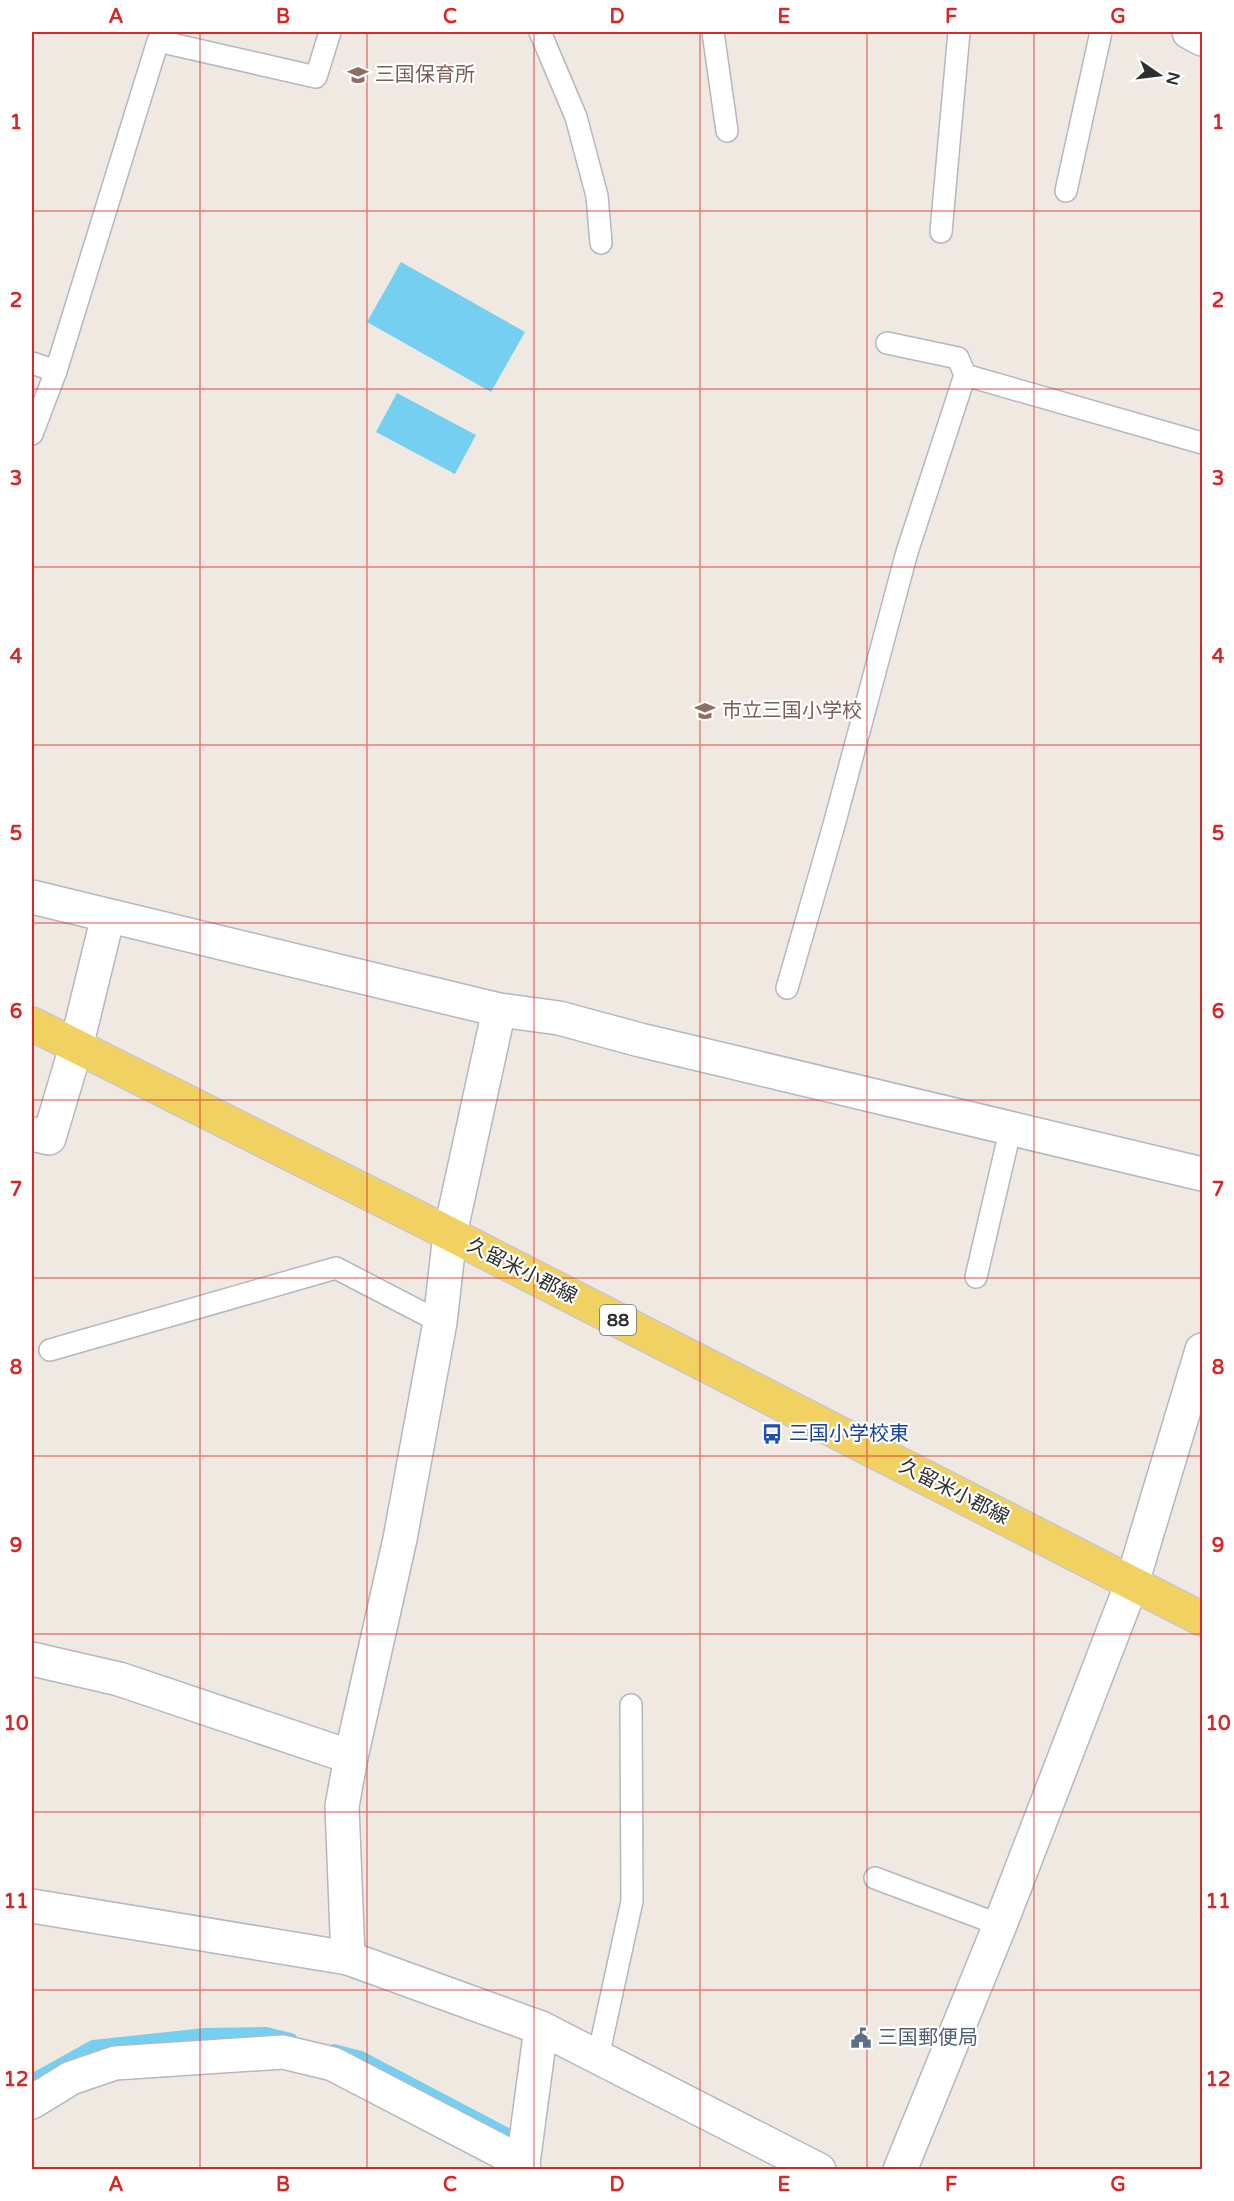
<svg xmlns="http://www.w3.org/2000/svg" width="1234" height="2201" font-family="'Varela Round','Noto Sans JP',sans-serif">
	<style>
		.water { fill: #75cff0 }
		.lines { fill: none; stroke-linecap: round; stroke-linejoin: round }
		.stream { stroke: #75cff0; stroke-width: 12 }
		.service-casing { stroke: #b4b7c1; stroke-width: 24 }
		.minor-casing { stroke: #b4b7c1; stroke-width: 36 }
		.primary-casing { stroke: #c9c9c9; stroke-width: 36 }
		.service { stroke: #fff; stroke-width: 21 }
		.minor { stroke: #fff; stroke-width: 33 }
		.primary { stroke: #f2d163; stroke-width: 33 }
		.grid { fill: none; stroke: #d62828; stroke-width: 1.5; stroke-opacity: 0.55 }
		.labels { text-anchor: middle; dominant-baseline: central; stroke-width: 4.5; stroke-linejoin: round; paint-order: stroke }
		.shield { fill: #fff; stroke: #6d6d6d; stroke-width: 1.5 }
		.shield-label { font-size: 18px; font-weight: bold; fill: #2e2e2e }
		.education-label { font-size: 20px; fill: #785e54; stroke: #fff; text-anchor: start }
		.street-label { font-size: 20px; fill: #2e2e2e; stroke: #fff }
		.transit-label { font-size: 20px; fill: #164399; stroke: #fff; text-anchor: start }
		.service-label { font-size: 20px; fill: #4e5e75; stroke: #fff; text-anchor: start }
		.neatline { fill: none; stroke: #d62828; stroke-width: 2 }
		.grid-label { font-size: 20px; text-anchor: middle; font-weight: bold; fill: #d62828 }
	</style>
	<rect width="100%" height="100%" fill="#efe9e1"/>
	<g class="water">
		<path d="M 401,262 L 525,332 L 491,392 L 367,322 Z"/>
		<path d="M 397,393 L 476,435 L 455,474 L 376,432 Z"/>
	</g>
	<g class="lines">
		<g class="stream">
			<path d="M 334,2050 L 361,2057 L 523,2142"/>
			<path d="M 32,2080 L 93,2046 L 205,2034 L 266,2033 L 291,2039"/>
		</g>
		<g class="service-casing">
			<g id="service">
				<path d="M 540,32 L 576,117 L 597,196 L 601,243"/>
				<path d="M 713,32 L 727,131"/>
				<path d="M 1066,191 L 1101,32"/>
				<path d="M 941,232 L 959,32"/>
				<path d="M 887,343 L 958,358 L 965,375 L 1202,443"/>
				<path d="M 32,363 L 56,371"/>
				<path d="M 32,434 L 56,371 L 158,41 L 316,77 L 330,32"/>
				<path d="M 787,988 L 834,825 L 907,552 L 965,375"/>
				<path d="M 976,1277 L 1011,1127"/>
				<path d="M 50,1350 L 336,1268 L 440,1322"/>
				<path d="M 875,1878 L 1000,1925"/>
				<path d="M 598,2057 L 632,1901 L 631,1705"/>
			</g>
		</g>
		<g class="minor-casing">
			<g id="minor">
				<path d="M 1189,32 L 1202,39"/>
				<path d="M 32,897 L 499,1010 L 559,1018 L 640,1040 L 1202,1174"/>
				<path d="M 32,1134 L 49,1138 L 76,1047 L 108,916"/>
				<path d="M 32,1659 L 119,1679 L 351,1757"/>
				<path d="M 32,1906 L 348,1958 L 541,2028 L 819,2170"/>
				<path d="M 348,1958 L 342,1806 L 351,1757 L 400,1539 L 440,1322 L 450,1234 L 499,1010"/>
				<path d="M 32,2102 L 71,2078 L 115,2063 L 283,2052 L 333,2064 L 523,2163"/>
				<path d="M 524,2170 L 523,2163 L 541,2028"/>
				<path d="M 900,2170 L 1000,1925 L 1132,1583 L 1202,1350"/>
			</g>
		</g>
		<g class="primary-casing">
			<path id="primary" d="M 32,1024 L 450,1234 L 1202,1619"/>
		</g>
		<use href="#service" class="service"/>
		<use href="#minor" class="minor"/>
		<use href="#primary" class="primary"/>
	</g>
	<path class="grid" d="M 200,32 L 200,2170M 367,32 L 367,2170M 534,32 L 534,2170M 700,32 L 700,2170M 867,32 L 867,2170M 1034,32 L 1034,2170M 32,211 L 1202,211M 32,389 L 1202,389M 32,567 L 1202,567M 32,745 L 1202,745M 32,923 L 1202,923M 32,1100 L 1202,1100M 32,1278 L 1202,1278M 32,1456 L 1202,1456M 32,1634 L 1202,1634M 32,1812 L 1202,1812M 32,1990 L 1202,1990"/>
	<defs>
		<g id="school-bare" transform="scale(1.62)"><path d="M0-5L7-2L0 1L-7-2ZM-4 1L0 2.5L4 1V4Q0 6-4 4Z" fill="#8d6e63" stroke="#fff" stroke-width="2.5" paint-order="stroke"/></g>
		<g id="bus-bare" transform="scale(1.62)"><path d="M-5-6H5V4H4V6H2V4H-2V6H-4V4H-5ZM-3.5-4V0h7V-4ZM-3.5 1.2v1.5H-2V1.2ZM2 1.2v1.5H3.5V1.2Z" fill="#1a4fb4" stroke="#fff" stroke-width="2.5" paint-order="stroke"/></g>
		<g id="civic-bare" transform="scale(1.62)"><path d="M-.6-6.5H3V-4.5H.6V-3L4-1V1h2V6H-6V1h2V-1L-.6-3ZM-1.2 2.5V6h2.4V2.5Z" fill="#5c6f8a" stroke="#fff" stroke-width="2.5" paint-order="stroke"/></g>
	</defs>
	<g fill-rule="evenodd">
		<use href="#school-bare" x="358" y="75"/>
		<use href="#school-bare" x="705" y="711"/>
		<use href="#bus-bare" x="772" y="1434"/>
		<use href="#civic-bare" x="861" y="2038"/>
	</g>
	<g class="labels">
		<rect class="shield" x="600" y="1305" width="36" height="30" rx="4.5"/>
		<g class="shield-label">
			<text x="618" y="1320">88</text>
		</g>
		<g class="education-label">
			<text x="375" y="75">三国保育所</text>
			<text x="722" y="711">市立三国小学校</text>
		</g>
		<g class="street-label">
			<text transform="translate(522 1271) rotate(27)">久留米小郡線</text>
			<text transform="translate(954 1492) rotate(27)">久留米小郡線</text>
		</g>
		<g class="transit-label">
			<text x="789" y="1434">三国小学校東</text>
		</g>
		<g class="service-label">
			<text x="878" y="2038">三国郵便局</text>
		</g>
	</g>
	<rect width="1234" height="2201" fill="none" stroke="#ffffff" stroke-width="66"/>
	<g transform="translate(1159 75) rotate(104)" stroke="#ffffff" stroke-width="4.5" paint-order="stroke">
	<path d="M0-4.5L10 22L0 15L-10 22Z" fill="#2e2e2e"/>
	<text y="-9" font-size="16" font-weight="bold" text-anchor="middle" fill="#2e2e2e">N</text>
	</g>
	<rect x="33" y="33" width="1168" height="2135" class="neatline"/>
	<g class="grid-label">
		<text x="116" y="23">A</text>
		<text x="283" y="23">B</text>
		<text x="450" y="23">C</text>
		<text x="617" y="23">D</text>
		<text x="784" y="23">E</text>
		<text x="951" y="23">F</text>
		<text x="1118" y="23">G</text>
		<text x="16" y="129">1</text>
		<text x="1218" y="129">1</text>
		<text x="16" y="307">2</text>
		<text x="1218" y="307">2</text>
		<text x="16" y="485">3</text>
		<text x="1218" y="485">3</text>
		<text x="16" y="663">4</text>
		<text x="1218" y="663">4</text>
		<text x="16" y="840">5</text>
		<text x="1218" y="840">5</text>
		<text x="16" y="1018">6</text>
		<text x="1218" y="1018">6</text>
		<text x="16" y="1196">7</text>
		<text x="1218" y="1196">7</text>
		<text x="16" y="1374">8</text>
		<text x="1218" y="1374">8</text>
		<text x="16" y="1552">9</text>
		<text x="1218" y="1552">9</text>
		<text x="16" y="1730">10</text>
		<text x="1218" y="1730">10</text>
		<text x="16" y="1908">11</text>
		<text x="1218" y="1908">11</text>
		<text x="16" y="2086">12</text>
		<text x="1218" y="2086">12</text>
		<text x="116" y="2191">A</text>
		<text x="283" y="2191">B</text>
		<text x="450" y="2191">C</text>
		<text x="617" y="2191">D</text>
		<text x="784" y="2191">E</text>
		<text x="951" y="2191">F</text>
		<text x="1118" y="2191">G</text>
	</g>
</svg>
